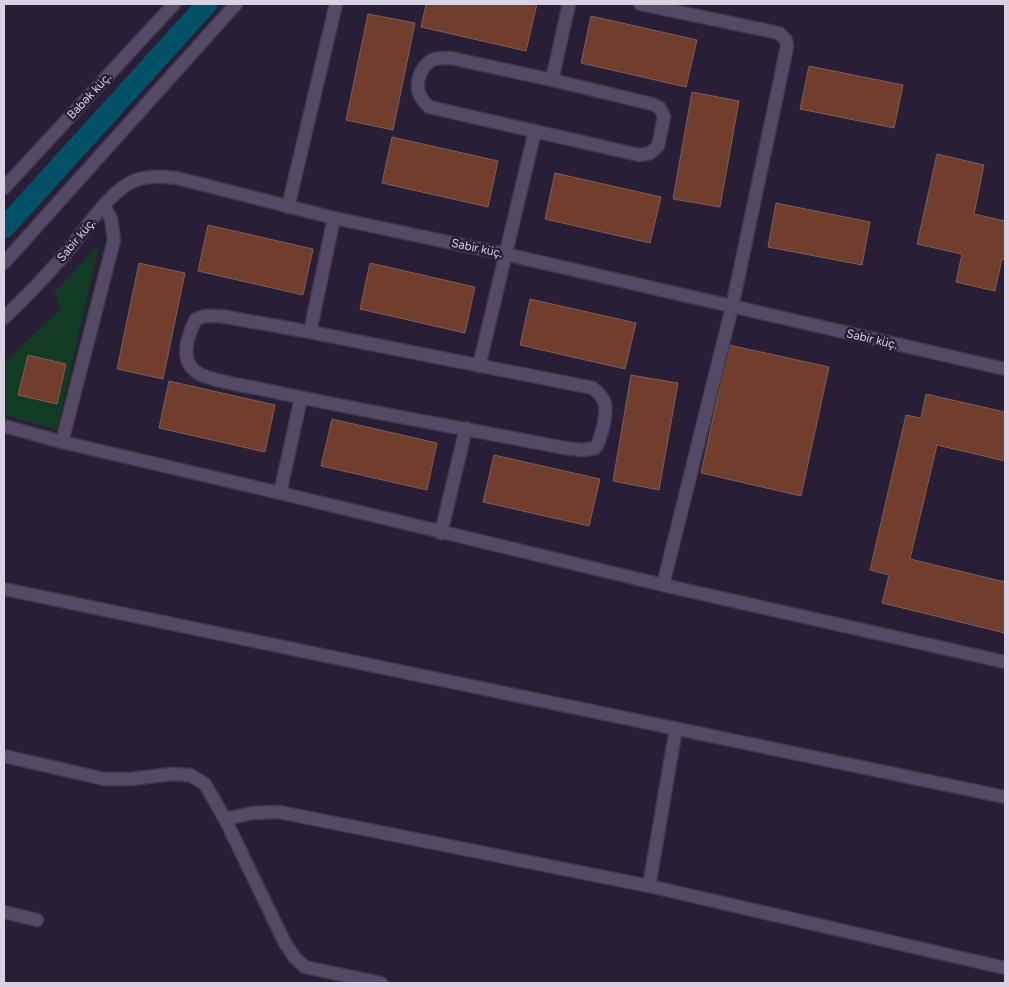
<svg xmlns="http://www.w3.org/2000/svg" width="1009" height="987" font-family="Figtree,sans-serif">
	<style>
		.green { fill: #113c23 }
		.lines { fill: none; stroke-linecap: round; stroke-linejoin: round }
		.canal { stroke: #035167; stroke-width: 21 }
		.building { fill: #713e2e; stroke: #7e5e54 }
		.minor-casing { stroke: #41384c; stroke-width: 15 }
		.minor { stroke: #554a65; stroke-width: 12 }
		.labels { text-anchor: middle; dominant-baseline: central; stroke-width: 5; stroke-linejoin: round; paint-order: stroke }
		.street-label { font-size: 12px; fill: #d8d2e2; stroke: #281e36 }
	</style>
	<rect width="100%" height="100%" fill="#281e36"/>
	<path class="green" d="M 99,245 L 57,430 L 4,415 L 4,362 L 61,309 L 54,292 Z"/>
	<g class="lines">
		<path class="canal" d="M 4,228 L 207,4"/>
	</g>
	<g class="building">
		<path d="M 426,4 L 537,4 L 526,51 L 421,27 Z"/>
		<path d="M 368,14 L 415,23 L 393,130 L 346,120 Z"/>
		<path d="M 591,16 L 697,40 L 686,87 L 581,63 Z"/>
		<path d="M 809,66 L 903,85 L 894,128 L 800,109 Z"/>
		<path d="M 692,92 L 739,101 L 720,207 L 673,199 Z"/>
		<path d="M 392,137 L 498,161 L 488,207 L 382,183 Z"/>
		<path d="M 937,154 L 984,165 L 974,214 L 1005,221 L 1005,260 L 1002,259 L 995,291 L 956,282 L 962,254 L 917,244 Z"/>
		<path d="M 555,173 L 661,197 L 650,243 L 545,219 Z"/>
		<path d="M 776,203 L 870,222 L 862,265 L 768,247 Z"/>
		<path d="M 208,225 L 313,249 L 303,295 L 198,271 Z"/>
		<path d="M 139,263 L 185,273 L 163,379 L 117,369 Z"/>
		<path d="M 370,263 L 475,287 L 465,333 L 360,309 Z"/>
		<path d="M 530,299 L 636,323 L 625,369 L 520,345 Z"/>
		<path d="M 729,345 L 829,367 L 801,496 L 701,473 Z"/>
		<path d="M 28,355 L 66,364 L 57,404 L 18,395 Z"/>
		<path d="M 631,375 L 678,383 L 659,490 L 613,481 Z"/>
		<path d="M 169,381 L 275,405 L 265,452 L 159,428 Z"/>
		<path d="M 926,394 L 1005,412 L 1005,461 L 937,445 L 910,559 L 1005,582 L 1005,633 L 882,603 L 889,575 L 870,570 L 906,415 L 921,418 Z"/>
		<path d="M 332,419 L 437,443 L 427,490 L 321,466 Z"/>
		<path d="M 494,455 L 600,479 L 589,526 L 483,502 Z"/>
	</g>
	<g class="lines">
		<g class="minor-casing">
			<g id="minor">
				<path d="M 640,4 L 779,33 L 786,40 L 787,47 L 732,307 L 663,585"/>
				<path d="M 451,58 L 552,80 L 652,104 L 660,108 L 664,117 L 658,146 L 650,153 L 639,155 L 429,107 C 425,103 421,99 419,93 C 415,81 422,63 435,59 C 439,58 446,58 451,58 Z"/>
				<path d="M 552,80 L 569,4"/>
				<path d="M 4,188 L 174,4"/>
				<path d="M 288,207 L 336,4"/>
				<path d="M 4,263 L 236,4"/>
				<path d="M 205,316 L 221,316 L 310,332 L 593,388 C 599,393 603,397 605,404 C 607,414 601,441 595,448 L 583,450 L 564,448 C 463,428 361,411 261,389 C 246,386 205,380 195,371 C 179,358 188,335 196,319 Z"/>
				<path d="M 4,318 C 26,297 47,275 67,252 C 84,231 106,197 128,184 C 143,175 160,176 177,178 L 334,218 L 505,254 L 1005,369"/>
				<path d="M 310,332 L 334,218"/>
				<path d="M 479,366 L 535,131"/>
				<path d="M 4,426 L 62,442 L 280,493 L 663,585 L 1005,662"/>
				<path d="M 62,442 L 114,240 L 111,219 L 104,205"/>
				<path d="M 280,493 L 301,398"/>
				<path d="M 441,533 L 466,428"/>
				<path d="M 4,589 L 1005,797"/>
				<path d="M 4,756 L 104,779 L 131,779 L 171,774 L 190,775 L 205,784 L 225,819 L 253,813 L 279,812 L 649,886 L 1005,968"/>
				<path d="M 225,819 L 285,943 L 295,958 L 305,967 L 381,983"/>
				<path d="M 649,886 L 676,729"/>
				<path d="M 4,912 L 37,920"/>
			</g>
		</g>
		<use href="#minor" class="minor"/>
	</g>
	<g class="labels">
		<g class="street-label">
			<text transform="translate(89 96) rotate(-47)">Babək küç.</text>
			<text transform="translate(76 240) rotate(-50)">Sabir küç.</text>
			<text transform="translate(477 248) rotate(12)">Sabir küç.</text>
			<text transform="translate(872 339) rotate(13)">Sabir küç.</text>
		</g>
	</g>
	<rect width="1009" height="987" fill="none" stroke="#d8d2e2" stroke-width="10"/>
</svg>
